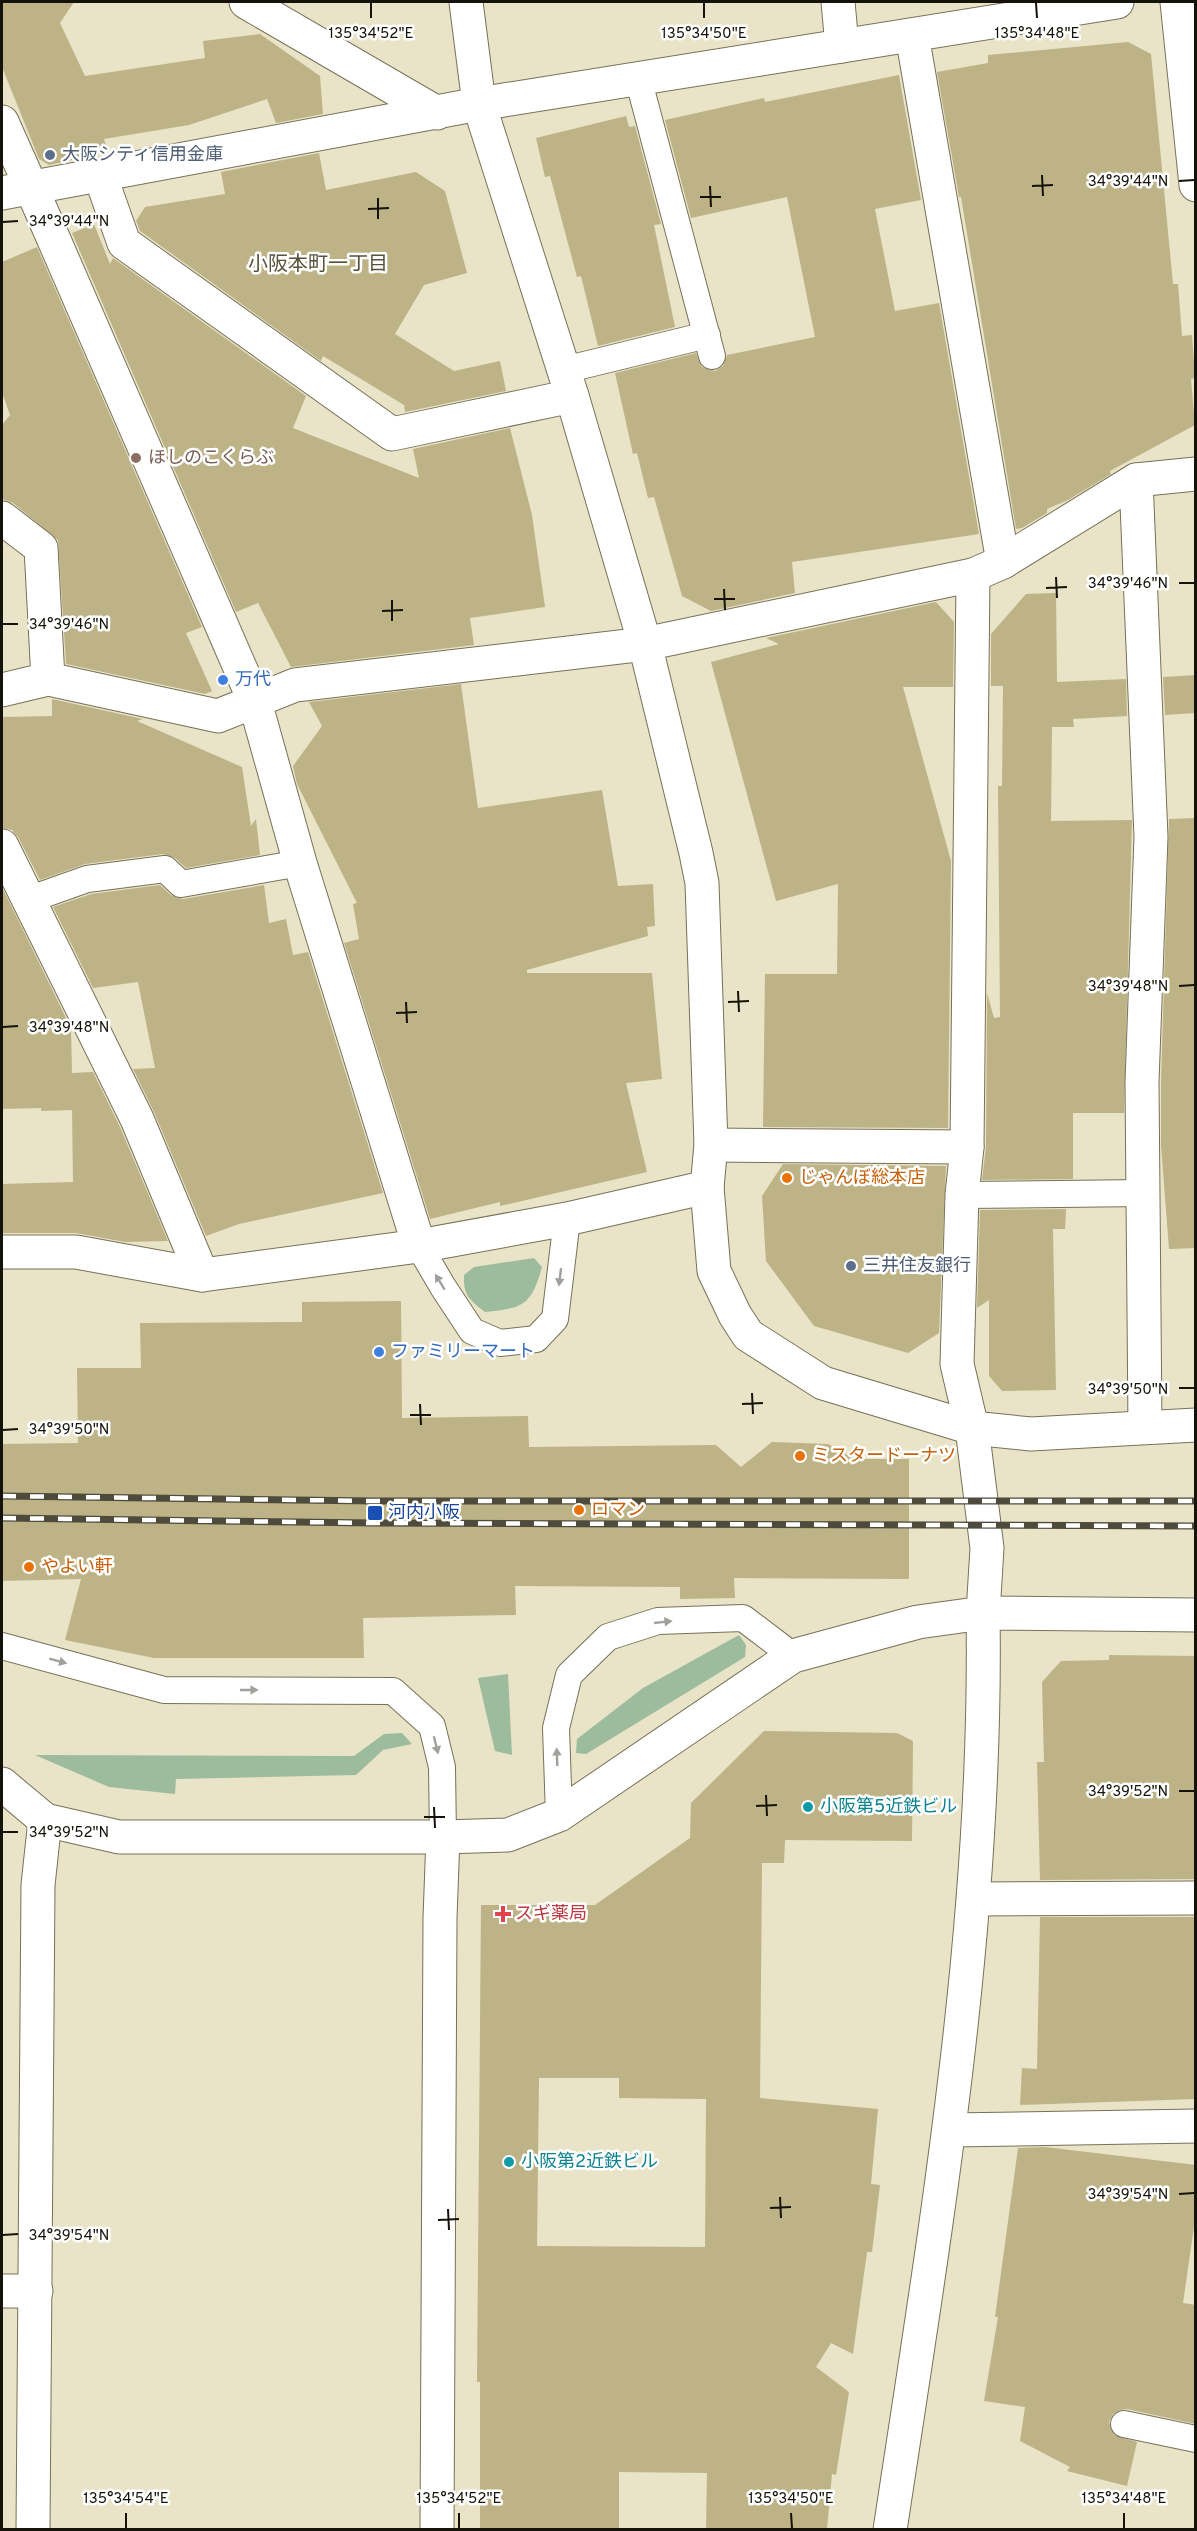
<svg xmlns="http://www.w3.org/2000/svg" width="1197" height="2531" font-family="Overpass,'Noto Sans JP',sans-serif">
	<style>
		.green { fill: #9cbc9d }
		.building { fill: #bdb387; fill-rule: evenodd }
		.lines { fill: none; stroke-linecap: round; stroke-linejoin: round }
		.service-casing { stroke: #777158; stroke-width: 28 }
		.pedestrian-casing { stroke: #777158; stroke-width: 35 }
		.minor-casing { stroke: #777158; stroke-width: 35 }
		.tertiary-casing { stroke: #777158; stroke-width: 35 }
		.service { stroke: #fff; stroke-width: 26 }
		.pedestrian { stroke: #fff; stroke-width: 33 }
		.minor { stroke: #fff; stroke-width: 33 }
		.tertiary { stroke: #fff; stroke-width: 33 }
		.rail-casing { stroke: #4e4b3d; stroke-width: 7 }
		.rail { stroke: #fff; stroke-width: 4.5; stroke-dasharray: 14; stroke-linecap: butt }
		.oneway { fill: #a1a09d }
		.ticks { fill: none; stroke: #141209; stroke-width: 2 }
		.service-dot { fill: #5c6f8a; stroke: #fff; stroke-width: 2 }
		.education-dot { fill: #8d6e63; stroke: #fff; stroke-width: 2 }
		.shop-dot { fill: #3f7fe0; stroke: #fff; stroke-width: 2 }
		.food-dot { fill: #e8710a; stroke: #fff; stroke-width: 2 }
		.transit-dot { fill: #1a4fb4; stroke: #fff; stroke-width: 2 }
		.culture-dot { fill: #0f9aa8; stroke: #fff; stroke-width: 2 }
		.health-dot { fill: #e0444e; stroke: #fff; stroke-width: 2 }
		.labels { text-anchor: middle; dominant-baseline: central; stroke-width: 5; stroke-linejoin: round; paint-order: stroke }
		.service-label { font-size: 18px; fill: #4e5e75; stroke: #fff; text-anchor: start }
		.education-label { font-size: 18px; fill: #785e54; stroke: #fff; text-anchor: start }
		.shop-label { font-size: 18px; fill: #366cbe; stroke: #fff; text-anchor: start }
		.food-label { font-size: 18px; fill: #c56008; stroke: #fff; text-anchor: start }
		.transit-label { font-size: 18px; fill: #164399; stroke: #fff; text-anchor: start }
		.culture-label { font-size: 18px; fill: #0d838f; stroke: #fff; text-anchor: start }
		.health-label { font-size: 18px; fill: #be3a42; stroke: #fff; text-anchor: start }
		.neighbourhood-label { font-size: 20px; fill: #575139; stroke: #fff }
		.ticks-label { font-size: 15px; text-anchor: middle; fill: #141209; stroke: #fff; stroke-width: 5; stroke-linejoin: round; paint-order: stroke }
	</style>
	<rect width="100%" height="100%" fill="#e9e3c7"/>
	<g class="green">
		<path d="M 534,1258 L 542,1267 C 531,1306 523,1308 485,1312 C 470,1301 463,1295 464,1275 L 474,1267 Z"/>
		<path d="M 739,1635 L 746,1645 L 745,1657 L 586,1754 L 576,1753 L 577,1739 L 643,1688 Z"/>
		<path d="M 508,1674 L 512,1755 L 495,1751 L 478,1678 Z"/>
		<path d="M 402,1733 L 412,1744 L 383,1750 L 356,1775 L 176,1779 L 175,1794 L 109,1787 L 35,1755 L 354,1756 L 384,1734 Z"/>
	</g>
	<g class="building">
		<path d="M 2,2 L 74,2 L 60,23 L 85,76 L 205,58 L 203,41 L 260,34 L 320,76 L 323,114 L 276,123 L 267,99 L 189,125 L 104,139 L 108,152 L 49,165 L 39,159 L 2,67 Z"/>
		<path d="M 1128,42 L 1151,54 L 1173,284 L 1178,284 L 1182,336 L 1192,335 L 1195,378 L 1191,379 L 1195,425 L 1110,471 L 1111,474 L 1068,500 L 1047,509 L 1047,513 L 1022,528 L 1016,529 L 961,197 L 959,197 L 937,72 L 988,63 L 988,55 Z"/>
		<path d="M 899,75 L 921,200 L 875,209 L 895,311 L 939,303 L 979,534 L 792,562 L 795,593 L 711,611 L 682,596 L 654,497 L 648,498 L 637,453 L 633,454 L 615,373 L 696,353 L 702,367 L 715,371 L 723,366 L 727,355 L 815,337 L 787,197 L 691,218 L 665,120 L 764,98 L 765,102 Z"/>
		<path d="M 626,116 L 629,127 L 635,126 L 661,224 L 654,225 L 675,327 L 598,346 L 581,276 L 577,277 L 550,176 L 545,177 L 536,138 Z"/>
		<path d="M 319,153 L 326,190 L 416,172 L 445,191 L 467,273 L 424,285 L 395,334 L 454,371 L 500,361 L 506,391 L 405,412 L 404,405 L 323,356 L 321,361 L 140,231 L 136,221 L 145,207 L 225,194 L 221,172 Z"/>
		<path d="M 94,224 L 110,264 L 113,258 L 306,396 L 293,428 L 419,478 L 413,449 L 510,428 L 532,515 L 545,607 L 470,618 L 474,645 L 291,667 L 258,603 L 236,612 L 72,233 Z"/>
		<path d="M 37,247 L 202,627 L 186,633 L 212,691 L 205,694 L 66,664 L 58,540 L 13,503 L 2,499 L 2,425 L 10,415 L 2,392 L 2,262 Z"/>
		<path d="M 1056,593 L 1057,682 L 1126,679 L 1127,716 L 1073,719 L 1074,727 L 1052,727 L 1051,821 L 1132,820 L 1124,1113 L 1073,1113 L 1073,1179 L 982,1180 L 986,1147 L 987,993 L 994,1018 L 1000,1017 L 998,786 L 1002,786 L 1003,686 L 991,686 L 991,634 L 1026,594 Z"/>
		<path d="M 936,602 L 954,622 L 953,687 L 903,687 L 951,861 L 948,1128 L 763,1127 L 765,974 L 837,974 L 838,884 L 776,901 L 711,662 L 779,644 L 766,638 Z"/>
		<path d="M 1196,675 L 1196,713 L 1165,715 L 1163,677 Z"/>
		<path d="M 461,684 L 478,808 L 602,790 L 618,886 L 653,884 L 655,926 L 647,927 L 648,936 L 527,970 L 527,973 L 652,973 L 662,1079 L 626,1083 L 647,1172 L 500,1206 L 500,1202 L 430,1219 L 344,943 L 359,939 L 353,904 L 357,903 L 297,784 L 293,766 L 322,726 L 309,702 Z"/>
		<path d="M 52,699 L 143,719 L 137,721 L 242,767 L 251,826 L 256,819 L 260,855 L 186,868 L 175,858 L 163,854 L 85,864 L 40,880 L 18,837 L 12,830 L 2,828 L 2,717 L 52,716 Z"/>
		<path d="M 1196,818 L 1196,1248 L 1169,1249 L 1161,1145 L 1161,1082 L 1169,819 Z"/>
		<path d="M 160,885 L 171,895 L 183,899 L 264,885 L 269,923 L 286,919 L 293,955 L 308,952 L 383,1193 L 239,1224 L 206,1236 L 154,1112 L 133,1069 L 155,1068 L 138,982 L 93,988 L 53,907 L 91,894 Z"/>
		<path d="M 2,887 L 71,1028 L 72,1073 L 93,1072 L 120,1127 L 168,1241 L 125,1242 L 76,1233 L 2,1233 L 2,1184 L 73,1182 L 72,1110 L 41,1111 L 41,1108 L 2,1109 Z"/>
		<path d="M 783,1164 L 946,1166 L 939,1333 L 908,1353 L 814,1326 L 766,1261 L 762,1196 Z"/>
		<path d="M 1066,1209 L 1065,1229 L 1053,1229 L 1056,1390 L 1002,1391 L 989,1376 L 989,1300 L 977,1308 L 980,1210 Z"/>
		<path d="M 401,1301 L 402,1418 L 528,1416 L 529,1447 L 716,1445 L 741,1467 L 772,1442 L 828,1444 L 855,1459 L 909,1459 L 909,1579 L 734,1578 L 735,1598 L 680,1599 L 680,1587 L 515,1586 L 516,1615 L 363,1618 L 364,1658 L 154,1658 L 65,1640 L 81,1579 L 2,1581 L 2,1444 L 78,1443 L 77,1368 L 141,1368 L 140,1323 L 302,1322 L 302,1302 Z"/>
		<path d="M 1109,1655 L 1196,1656 L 1196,1879 L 1040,1880 L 1037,1762 L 1044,1762 L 1042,1682 L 1061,1661 L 1109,1660 Z"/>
		<path d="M 764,1731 L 897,1733 L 913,1741 L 912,1841 L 785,1840 L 784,1863 L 762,1863 L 760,2098 L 878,2109 L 871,2184 L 880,2185 L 872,2252 L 867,2252 L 853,2354 L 831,2343 L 816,2367 L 849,2392 L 836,2475 L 832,2474 L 827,2529 L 706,2529 L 707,2473 L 619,2472 L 619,2529 L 480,2529 L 480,2382 L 477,2382 L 481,1905 L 595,1905 L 690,1838 L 691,1803 ZM 539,2078 L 619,2078 L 619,2098 L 706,2099 L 705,2247 L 537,2246 Z"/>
		<path d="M 1040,1917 L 1196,1917 L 1196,2099 L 1020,2105 L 1022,2068 L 1037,2069 Z"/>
		<path d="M 1045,2147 L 1196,2165 L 1196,2213 L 1183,2303 L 1196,2305 L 1196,2424 L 1127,2409 L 1120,2410 L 1113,2414 L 1109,2422 L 1114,2435 L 1137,2442 L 1127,2486 L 1067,2471 L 1070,2467 L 1020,2441 L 1025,2407 L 984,2401 L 998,2317 L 995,2317 L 1018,2148 Z"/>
	</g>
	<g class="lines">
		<g class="service-casing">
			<g id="service">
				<path d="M 638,78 L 712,356"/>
				<path d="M 564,370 L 707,335"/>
				<path d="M 28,900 L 87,879 L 165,869 L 181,884 L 300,863"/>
				<path d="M 962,1195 L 1144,1193"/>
				<path d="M 419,1246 L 443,1287 L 472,1331 L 500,1343 L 536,1339 L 555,1319 L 567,1219"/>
				<path d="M 2,1646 L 164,1690 L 393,1691 L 432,1726 L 442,1767 L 443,1837"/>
				<path d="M 559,1815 L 556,1728 L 569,1675 L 608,1637 L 658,1621 L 743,1618 L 793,1656"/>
				<path d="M 1124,2424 L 1196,2439"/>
			</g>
		</g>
		<g class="pedestrian-casing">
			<path id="pedestrian" d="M 31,187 L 255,702 L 300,863 L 419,1246"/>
		</g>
		<g class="minor-casing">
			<g id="minor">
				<path d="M 246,2 L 437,113"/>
				<path d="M 838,2 L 842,46"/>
				<path d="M 1177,2 L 1196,185"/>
				<path d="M 912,35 L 1003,562"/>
				<path d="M 2,122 L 31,187"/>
				<path d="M 100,175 L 124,243 L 392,434 L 572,396"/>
				<path d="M 2,193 L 479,104 L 1117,2"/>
				<path d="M 1136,480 L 1151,837 L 1142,1082 L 1145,1427"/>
				<path d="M 2,518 L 41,548 L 48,679"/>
				<path d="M 973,575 L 967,1147 L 962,1195 L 957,1364 L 972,1428 L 987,1548 L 983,1613"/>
				<path d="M 2,690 L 48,679 L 218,716 L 295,685 L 645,644 L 973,575 L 1003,562 L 1136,480 L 1196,474"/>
				<path d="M 2,846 L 137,1119 L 202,1275"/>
				<path d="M 711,1145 L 967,1147"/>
				<path d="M 2,1252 L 76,1252 L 202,1275 L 419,1246 L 567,1219 L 707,1187"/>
				<path d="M 974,1899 L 1196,1898"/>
				<path d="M 950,2130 L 1196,2126"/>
				<path d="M 2,2291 L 36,2291"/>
				<path d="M 437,2530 L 440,1918 L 443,1837"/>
			</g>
		</g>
		<g class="tertiary-casing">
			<g id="tertiary">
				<path d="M 466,2 L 479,104 L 572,396 L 645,644 L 696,853 L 702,883 L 711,1145 L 707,1187 L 714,1271 L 735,1315 L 748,1335 L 823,1383 L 972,1428 L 1031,1434 L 1196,1425"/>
				<path d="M 2,1784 L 45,1820 L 119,1837 L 443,1837 L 508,1835 L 559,1815 L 793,1656 L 918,1622 L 983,1613 L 1196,1615"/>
				<path d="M 33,2530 L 38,1885 L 45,1820"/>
				<path d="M 890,2530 C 936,2226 988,1921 983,1613"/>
			</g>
		</g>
		<use href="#service" class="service"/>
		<use href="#pedestrian" class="pedestrian"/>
		<use href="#minor" class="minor"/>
		<use href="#tertiary" class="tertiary"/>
		<g class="rail-casing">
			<g id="rail">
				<path d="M 2,1496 L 375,1501 L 1196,1501"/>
				<path d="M 2,1518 L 375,1523 L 1196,1526"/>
			</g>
		</g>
		<use href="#rail" class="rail"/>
	</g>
	<defs><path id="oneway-solid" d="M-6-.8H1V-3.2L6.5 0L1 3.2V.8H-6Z" transform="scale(1.5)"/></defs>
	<g class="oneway">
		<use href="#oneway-solid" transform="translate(560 1277) rotate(97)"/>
		<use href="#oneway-solid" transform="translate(440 1282) rotate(-121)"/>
		<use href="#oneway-solid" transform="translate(663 1622) rotate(-6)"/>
		<use href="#oneway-solid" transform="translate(58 1661) rotate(15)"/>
		<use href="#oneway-solid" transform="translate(249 1690)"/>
		<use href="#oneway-solid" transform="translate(436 1745) rotate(76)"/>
		<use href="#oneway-solid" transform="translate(557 1757) rotate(-92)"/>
	</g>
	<path class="ticks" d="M 371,3 L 371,18M 704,3 L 704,18M 1036,3 L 1037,18M 1042,175 L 1043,196M 1179,181 L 1194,180M 710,186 L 711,207M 1032,186 L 1053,185M 700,197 L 721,197M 378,198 L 378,219M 368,209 L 389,208M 3,222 L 18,221M 1056,577 L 1057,598M 1179,583 L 1194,583M 1046,588 L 1067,587M 724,589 L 725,610M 714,599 L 735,599M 392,600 L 392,621M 382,611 L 403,610M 3,624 L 18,624M 1179,986 L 1194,985M 738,991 L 739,1012M 406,1002 L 407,1023M 728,1002 L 749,1001M 396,1013 L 417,1012M 3,1027 L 18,1026M 1179,1388 L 1194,1388M 752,1393 L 753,1414M 420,1404 L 421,1425M 742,1404 L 763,1403M 410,1415 L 431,1415M 3,1430 L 18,1429M 1179,1791 L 1194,1791M 766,1795 L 767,1816M 756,1806 L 777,1805M 434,1807 L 435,1828M 424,1817 L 445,1817M 3,1832 L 18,1832M 1179,2194 L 1194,2193M 780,2197 L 781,2218M 770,2208 L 791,2207M 448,2209 L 449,2230M 438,2220 L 459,2219M 3,2235 L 18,2234M 126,2513 L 126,2528M 459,2513 L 459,2528M 791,2513 L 792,2528M 1124,2513 L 1124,2528"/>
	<g class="service-dot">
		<circle cx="50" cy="155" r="6"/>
		<circle cx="851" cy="1266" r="6"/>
	</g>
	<circle class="education-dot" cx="136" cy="458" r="6"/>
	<g class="shop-dot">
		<circle cx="223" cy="680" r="6"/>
		<circle cx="379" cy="1352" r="6"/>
	</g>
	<g class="food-dot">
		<circle cx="787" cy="1178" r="6"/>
		<circle cx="800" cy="1456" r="6"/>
		<circle cx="579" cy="1510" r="6"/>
		<circle cx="29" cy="1567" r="6"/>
	</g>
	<rect class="transit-dot" x="367" y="1505" width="16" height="16" rx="3"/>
	<g class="culture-dot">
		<circle cx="808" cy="1807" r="6"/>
		<circle cx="509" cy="2162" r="6"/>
	</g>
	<path class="health-dot" d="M500 1905h6v6h6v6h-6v6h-6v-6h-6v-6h6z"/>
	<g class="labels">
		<g class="service-label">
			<text x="62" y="155">大阪シティ信用金庫</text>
			<text x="863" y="1266">三井住友銀行</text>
		</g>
		<g class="education-label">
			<text x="148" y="458">ほしのこくらぶ</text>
		</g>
		<g class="shop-label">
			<text x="235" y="680">万代</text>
			<text x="391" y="1352">ファミリーマート</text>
		</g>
		<g class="food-label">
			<text x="799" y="1178">じゃんぼ総本店</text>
			<text x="812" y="1456">ミスタードーナツ</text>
			<text x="591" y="1510">ロマン</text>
			<text x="41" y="1567">やよい軒</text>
		</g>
		<g class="transit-label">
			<text x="388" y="1513">河内小阪</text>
		</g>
		<g class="culture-label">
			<text x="820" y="1807">小阪第5近鉄ビル</text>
			<text x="521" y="2162">小阪第2近鉄ビル</text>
		</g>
		<g class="health-label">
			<text x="515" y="1914">スギ薬局</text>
		</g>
		<g class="neighbourhood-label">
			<text x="318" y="265">小阪本町一丁目</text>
		</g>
	</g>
	<g class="ticks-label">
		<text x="371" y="38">135°34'52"E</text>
		<text x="704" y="38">135°34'50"E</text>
		<text x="1037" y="38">135°34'48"E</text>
		<text x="1128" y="186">34°39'44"N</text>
		<text x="69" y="226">34°39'44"N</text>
		<text x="1128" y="588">34°39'46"N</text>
		<text x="69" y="629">34°39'46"N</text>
		<text x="1128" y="991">34°39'48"N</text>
		<text x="69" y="1032">34°39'48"N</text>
		<text x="1128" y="1394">34°39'50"N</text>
		<text x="69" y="1434">34°39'50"N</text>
		<text x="1128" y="1796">34°39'52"N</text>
		<text x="69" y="1837">34°39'52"N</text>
		<text x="1128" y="2199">34°39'54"N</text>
		<text x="69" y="2240">34°39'54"N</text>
		<text x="126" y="2503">135°34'54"E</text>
		<text x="459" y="2503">135°34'52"E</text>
		<text x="791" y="2503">135°34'50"E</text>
		<text x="1124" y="2503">135°34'48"E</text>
	</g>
	<rect width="1197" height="2531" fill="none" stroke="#141209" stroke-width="6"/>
</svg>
